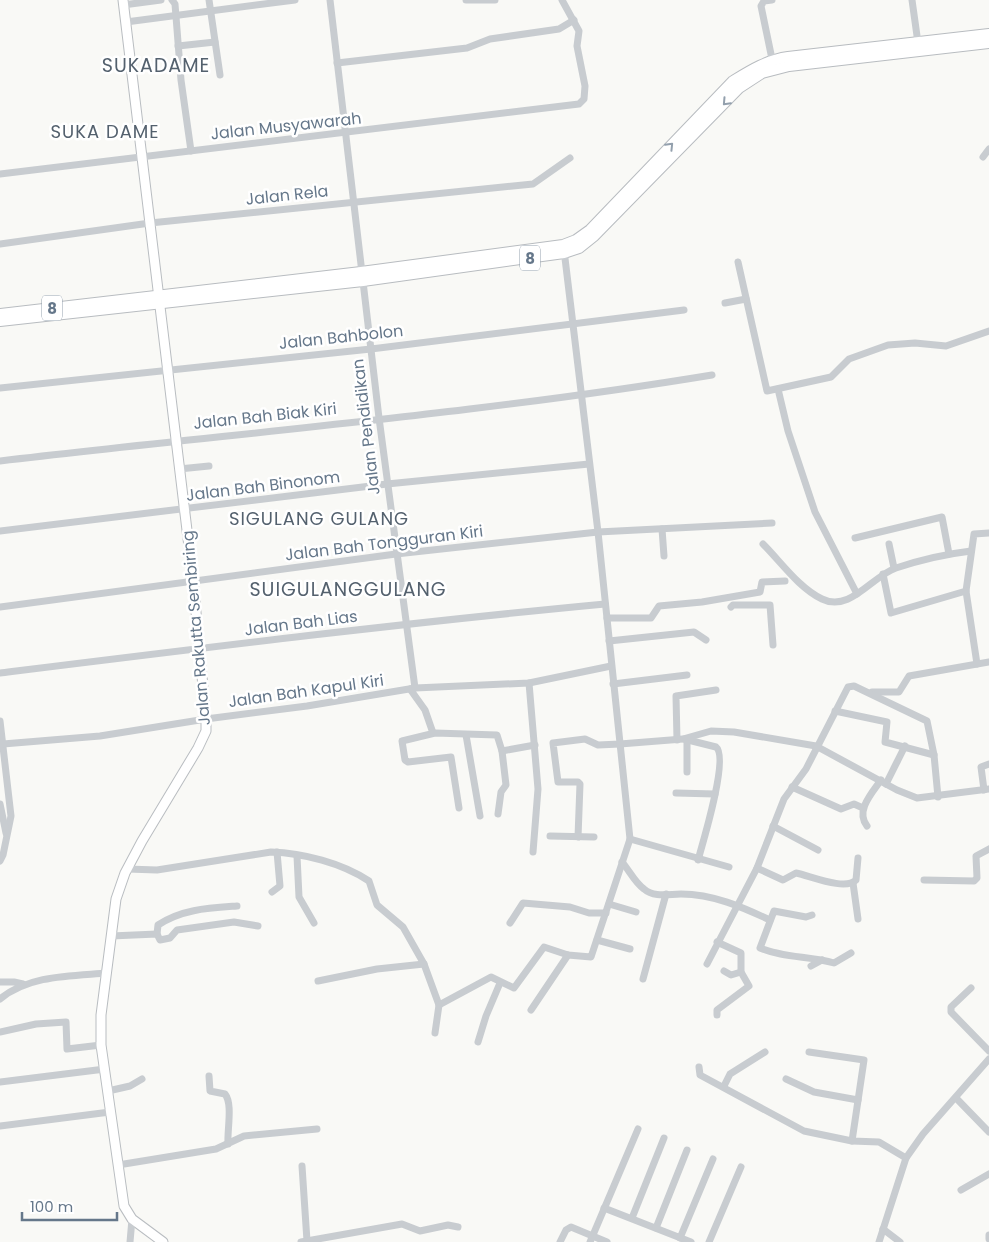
<svg xmlns="http://www.w3.org/2000/svg" width="989" height="1242" font-family="Poppins,sans-serif">
	<style>
		.lines { fill: none; stroke-linecap: round; stroke-linejoin: round }
		.major-casing { stroke: #b9bdc1; stroke-width: 11 }
		.highway-casing { stroke: #b8bcc0; stroke-width: 12 }
		.minor { stroke: #c8ccd0; stroke-width: 7 }
		.major { stroke: #fff; stroke-width: 9 }
		.highway { stroke: #fff; stroke-width: 10 }
		.oneway { stroke: #93a0ad }
		.labels { text-anchor: middle; dominant-baseline: central; stroke-width: 5; stroke-linejoin: round; paint-order: stroke }
		.shield { fill: #fff; stroke: #93a0ad; stroke-width: 1 }
		.shield-label { font-size: 15px; font-weight: bold; fill: #65778a }
		.street-label { font-size: 16px; fill: #65778a; stroke: #fff }
		.neighbourhood-label { font-size: 18px; letter-spacing: 1px; fill: #54616e; stroke: #fff }
		.quarter-label { font-size: 19px; letter-spacing: 1px; fill: #54616e; stroke: #fff }
	</style>
	<rect width="100%" height="100%" fill="#f9f9f6"/>
	<g class="lines">
		<g class="major-casing">
			<path id="major" d="M 123,0 L 193,580 L 206,719 L 206,731 L 198,748 L 142,841 L 125,873 L 116,899 L 101,1015 L 101,1045 L 124,1206 L 132,1219 L 163,1242"/>
		</g>
		<g class="highway-casing">
			<g id="highway">
				<path d="M 0,314 L 361,272 L 563,245 L 576,240 L 590,230 L 733,81 C 751,70 767,60 788,57 L 989,34"/>
				<path d="M 0,321 L 363,281 L 564,253 L 579,248 L 594,236 L 739,88 L 762,73 L 789,66 L 989,43"/>
			</g>
		</g>
		<g class="minor">
			<path d="M 172,0 L 175,4 L 181,80 L 191,151"/>
			<path d="M 209,0 L 220,75"/>
			<path d="M 330,0 L 379,418 L 415,688"/>
			<path d="M 466,0 L 495,0"/>
			<path d="M 912,0 L 918,43"/>
			<path d="M 123,5 L 161,0"/>
			<path d="M 126,22 L 295,0"/>
			<path d="M 178,46 L 215,42"/>
			<path d="M 772,59 L 761,6 L 764,1 L 772,0"/>
			<path d="M 337,63 L 467,48 L 490,39 L 559,29 L 574,20"/>
			<path d="M 983,157 L 989,149"/>
			<path d="M 0,174 L 579,104 L 584,99 L 585,86 L 577,46 L 579,31 L 562,0"/>
			<path d="M 0,244 L 150,223 L 533,184 L 570,158"/>
			<path d="M 738,262 L 767,391 L 831,377 L 849,359 L 888,345 L 915,343 L 946,346 L 989,331"/>
			<path d="M 725,303 L 746,299"/>
			<path d="M 0,388 L 371,349 L 684,310"/>
			<path d="M 778,389 L 788,431 L 815,512 L 857,594"/>
			<path d="M 0,461 C 237,433 476,414 712,375"/>
			<path d="M 179,469 L 209,466"/>
			<path d="M 662,529 L 664,556"/>
			<path d="M 0,531 L 387,484 L 589,464"/>
			<path d="M 855,538 L 942,517 L 949,554"/>
			<path d="M 763,544 C 781,562 799,588 822,599 C 850,613 872,576 896,568 C 920,560 946,554 971,551"/>
			<path d="M 889,544 L 894,568"/>
			<path d="M 883,574 L 891,613 L 966,591 L 974,534 L 989,533"/>
			<path d="M 966,591 L 977,664"/>
			<path d="M 0,607 L 396,554 L 598,532 L 772,523"/>
			<path d="M 731,607 L 733,605 L 770,605 L 773,645"/>
			<path d="M 607,618 L 651,618 L 659,606 L 702,602 L 760,592 L 762,582 L 785,581"/>
			<path d="M 609,641 L 694,632 L 706,640"/>
			<path d="M 0,673 C 202,648 403,623 605,604"/>
			<path d="M 529,683 L 538,789 L 533,852"/>
			<path d="M 613,684 L 687,675"/>
			<path d="M 410,689 L 425,710 L 433,733"/>
			<path d="M 872,692 L 899,692 L 909,676 L 989,662"/>
			<path d="M 835,711 L 887,722 L 885,742 L 934,755"/>
			<path d="M 0,721 L 11,816 L 3,855 L 0,861"/>
			<path d="M 466,735 L 480,816"/>
			<path d="M 684,739 L 716,747 C 729,757 703,842 698,860"/>
			<path d="M 677,740 L 676,696 L 716,690"/>
			<path d="M 3,744 L 100,736 L 206,719 L 307,706 L 415,688 L 529,683 L 611,666"/>
			<path d="M 687,772 L 687,740"/>
			<path d="M 886,784 L 905,746"/>
			<path d="M 792,787 L 841,809 L 854,804 L 863,808"/>
			<path d="M 984,790 L 981,767 L 989,764"/>
			<path d="M 676,793 L 715,794"/>
			<path d="M 0,804 L 6,833"/>
			<path d="M 459,808 L 451,757 L 408,762 L 405,760 L 402,741 L 435,733 L 497,735 L 502,751 L 535,745"/>
			<path d="M 498,814 L 501,792 L 506,785 L 502,751"/>
			<path d="M 773,826 L 818,850"/>
			<path d="M 867,826 C 855,811 872,793 881,780"/>
			<path d="M 550,836 L 594,837"/>
			<path d="M 578,837 L 580,784 L 578,782 L 558,782 L 553,743 L 585,739 L 598,745 L 620,744 L 683,739 L 711,731 L 734,732 L 816,746 L 897,790 L 917,798 L 989,789"/>
			<path d="M 630,839 L 729,867"/>
			<path d="M 297,856 L 299,897 L 314,923"/>
			<path d="M 622,862 C 629,870 635,883 644,889 C 654,898 669,894 681,894 C 713,894 742,907 770,920"/>
			<path d="M 757,868 L 783,880 L 796,873 C 811,876 845,891 856,880 L 858,858"/>
			<path d="M 127,869 L 157,870 L 271,852 C 303,853 342,863 369,881 L 377,905 L 403,927 L 424,964 L 439,1005 L 491,977 L 514,988 L 544,947 L 568,955 L 591,957 L 630,839 L 598,532 L 564,250"/>
			<path d="M 924,880 L 974,881 L 977,878 L 976,856 L 989,849"/>
			<path d="M 853,883 L 858,919"/>
			<path d="M 272,892 L 280,886 L 277,852"/>
			<path d="M 609,904 L 636,912"/>
			<path d="M 812,915 L 806,917 L 774,911 L 760,948 C 783,958 810,956 834,963 L 851,953"/>
			<path d="M 510,923 L 523,903 L 570,907 L 589,913 L 606,913"/>
			<path d="M 157,934 L 158,925 C 182,909 209,908 237,906"/>
			<path d="M 111,936 L 157,934 L 160,940 L 170,938 L 177,930 L 234,922 L 258,926"/>
			<path d="M 597,940 L 630,949"/>
			<path d="M 707,964 L 757,868 L 784,799 L 806,769 L 848,687 L 854,686 L 927,721 L 934,755 L 938,797"/>
			<path d="M 811,966 L 822,960"/>
			<path d="M 724,971 L 731,975 L 741,972"/>
			<path d="M 643,979 L 666,894"/>
			<path d="M 318,981 L 377,969 L 424,964"/>
			<path d="M 0,982 L 14,982 L 23,984"/>
			<path d="M 971,988 L 951,1007 L 951,1012 L 989,1051"/>
			<path d="M 0,999 C 29,975 71,976 107,973"/>
			<path d="M 531,1010 L 568,955"/>
			<path d="M 717,1015 L 717,1010 L 749,986 L 741,972 L 741,953 L 717,942"/>
			<path d="M 0,1032 L 36,1024 L 66,1022 L 67,1049 L 101,1045"/>
			<path d="M 435,1033 L 439,1005"/>
			<path d="M 478,1042 L 486,1016 L 500,983"/>
			<path d="M 809,1052 L 864,1060 L 852,1141"/>
			<path d="M 699,1067 L 700,1075 L 804,1131 L 852,1141 L 879,1142 L 906,1158"/>
			<path d="M 209,1076 L 210,1091 L 225,1094 C 233,1104 227,1130 228,1144"/>
			<path d="M 786,1079 L 814,1092 L 858,1100"/>
			<path d="M 0,1082 L 105,1069"/>
			<path d="M 724,1086 L 730,1074 L 765,1052"/>
			<path d="M 108,1091 L 130,1086 L 142,1079"/>
			<path d="M 956,1098 L 989,1132"/>
			<path d="M 0,1126 L 110,1112"/>
			<path d="M 118,1165 L 216,1149 L 244,1136 L 317,1129"/>
			<path d="M 302,1166 L 307,1241"/>
			<path d="M 961,1190 L 989,1174"/>
			<path d="M 604,1208 L 691,1242"/>
			<path d="M 632,1218 L 664,1138"/>
			<path d="M 656,1228 L 687,1150"/>
			<path d="M 883,1229 L 900,1242"/>
			<path d="M 989,1235 L 989,1239"/>
			<path d="M 680,1238 L 713,1159"/>
			<path d="M 130,1242 L 132,1219"/>
			<path d="M 301,1242 L 402,1224 L 420,1231 L 448,1225 L 458,1227"/>
			<path d="M 560,1242 L 566,1230 L 571,1227 L 607,1242"/>
			<path d="M 590,1242 L 638,1129"/>
			<path d="M 709,1242 L 741,1167"/>
			<path d="M 879,1242 L 906,1158 L 923,1134 L 989,1059"/>
		</g>
		<use href="#major" class="major"/>
		<use href="#highway" class="highway"/>
	</g>
	<defs><path id="oneway-chevron" d="M-2-3.5L2.5 0L-2 3.5" fill="none" stroke-width="1.6" stroke-linecap="round" stroke-linejoin="round" transform="scale(1.25)"/></defs>
	<g class="oneway">
		<use href="#oneway-chevron" transform="translate(726 102) rotate(133)"/>
		<use href="#oneway-chevron" transform="translate(670 146) rotate(-46)"/>
	</g>
	<g class="labels">
		<g class="shield">
			<rect x="520" y="245.5" width="20" height="25" rx="4"/>
			<rect x="42" y="295.5" width="20" height="25" rx="4"/>
		</g>
		<g class="shield-label">
			<text x="530" y="258">8</text>
			<text x="52" y="308">8</text>
		</g>
		<g class="street-label">
			<text transform="translate(286 126) rotate(-6)">Jalan Musyawarah</text>
			<text transform="translate(287 195) rotate(-6)">Jalan Rela</text>
			<text transform="translate(341 337) rotate(-6)">Jalan Bahbolon</text>
			<text transform="translate(265 416) rotate(-6)">Jalan Bah Biak Kiri</text>
			<text transform="translate(366 427) rotate(-97)">Jalan Pendidikan</text>
			<text transform="translate(263 486) rotate(-7)">Jalan Bah Binonom</text>
			<text transform="translate(384 543) rotate(-7)">Jalan Bah Tongguran Kiri</text>
			<text transform="translate(301 623) rotate(-7)">Jalan Bah Lias</text>
			<text transform="translate(196 628) rotate(-95)">Jalan Rakutta Sembiring</text>
			<text transform="translate(306 691) rotate(-8)">Jalan Bah Kapul Kiri</text>
		</g>
		<g class="neighbourhood-label">
			<text x="105" y="131">SUKA DAME</text>
			<text x="319" y="518">SIGULANG GULANG</text>
		</g>
		<g class="quarter-label">
			<text x="156" y="65">SUKADAME</text>
			<text x="348" y="589">SUIGULANGGULANG</text>
		</g>
	</g>
	<path d="M22 1212v8h95v-8" fill="none" stroke="#65778a" stroke-width="2.5"/>
	<text x="30" y="1212" font-size="15" fill="#65778a" stroke="#ffffff" stroke-width="4" paint-order="stroke">100 m</text>
</svg>
